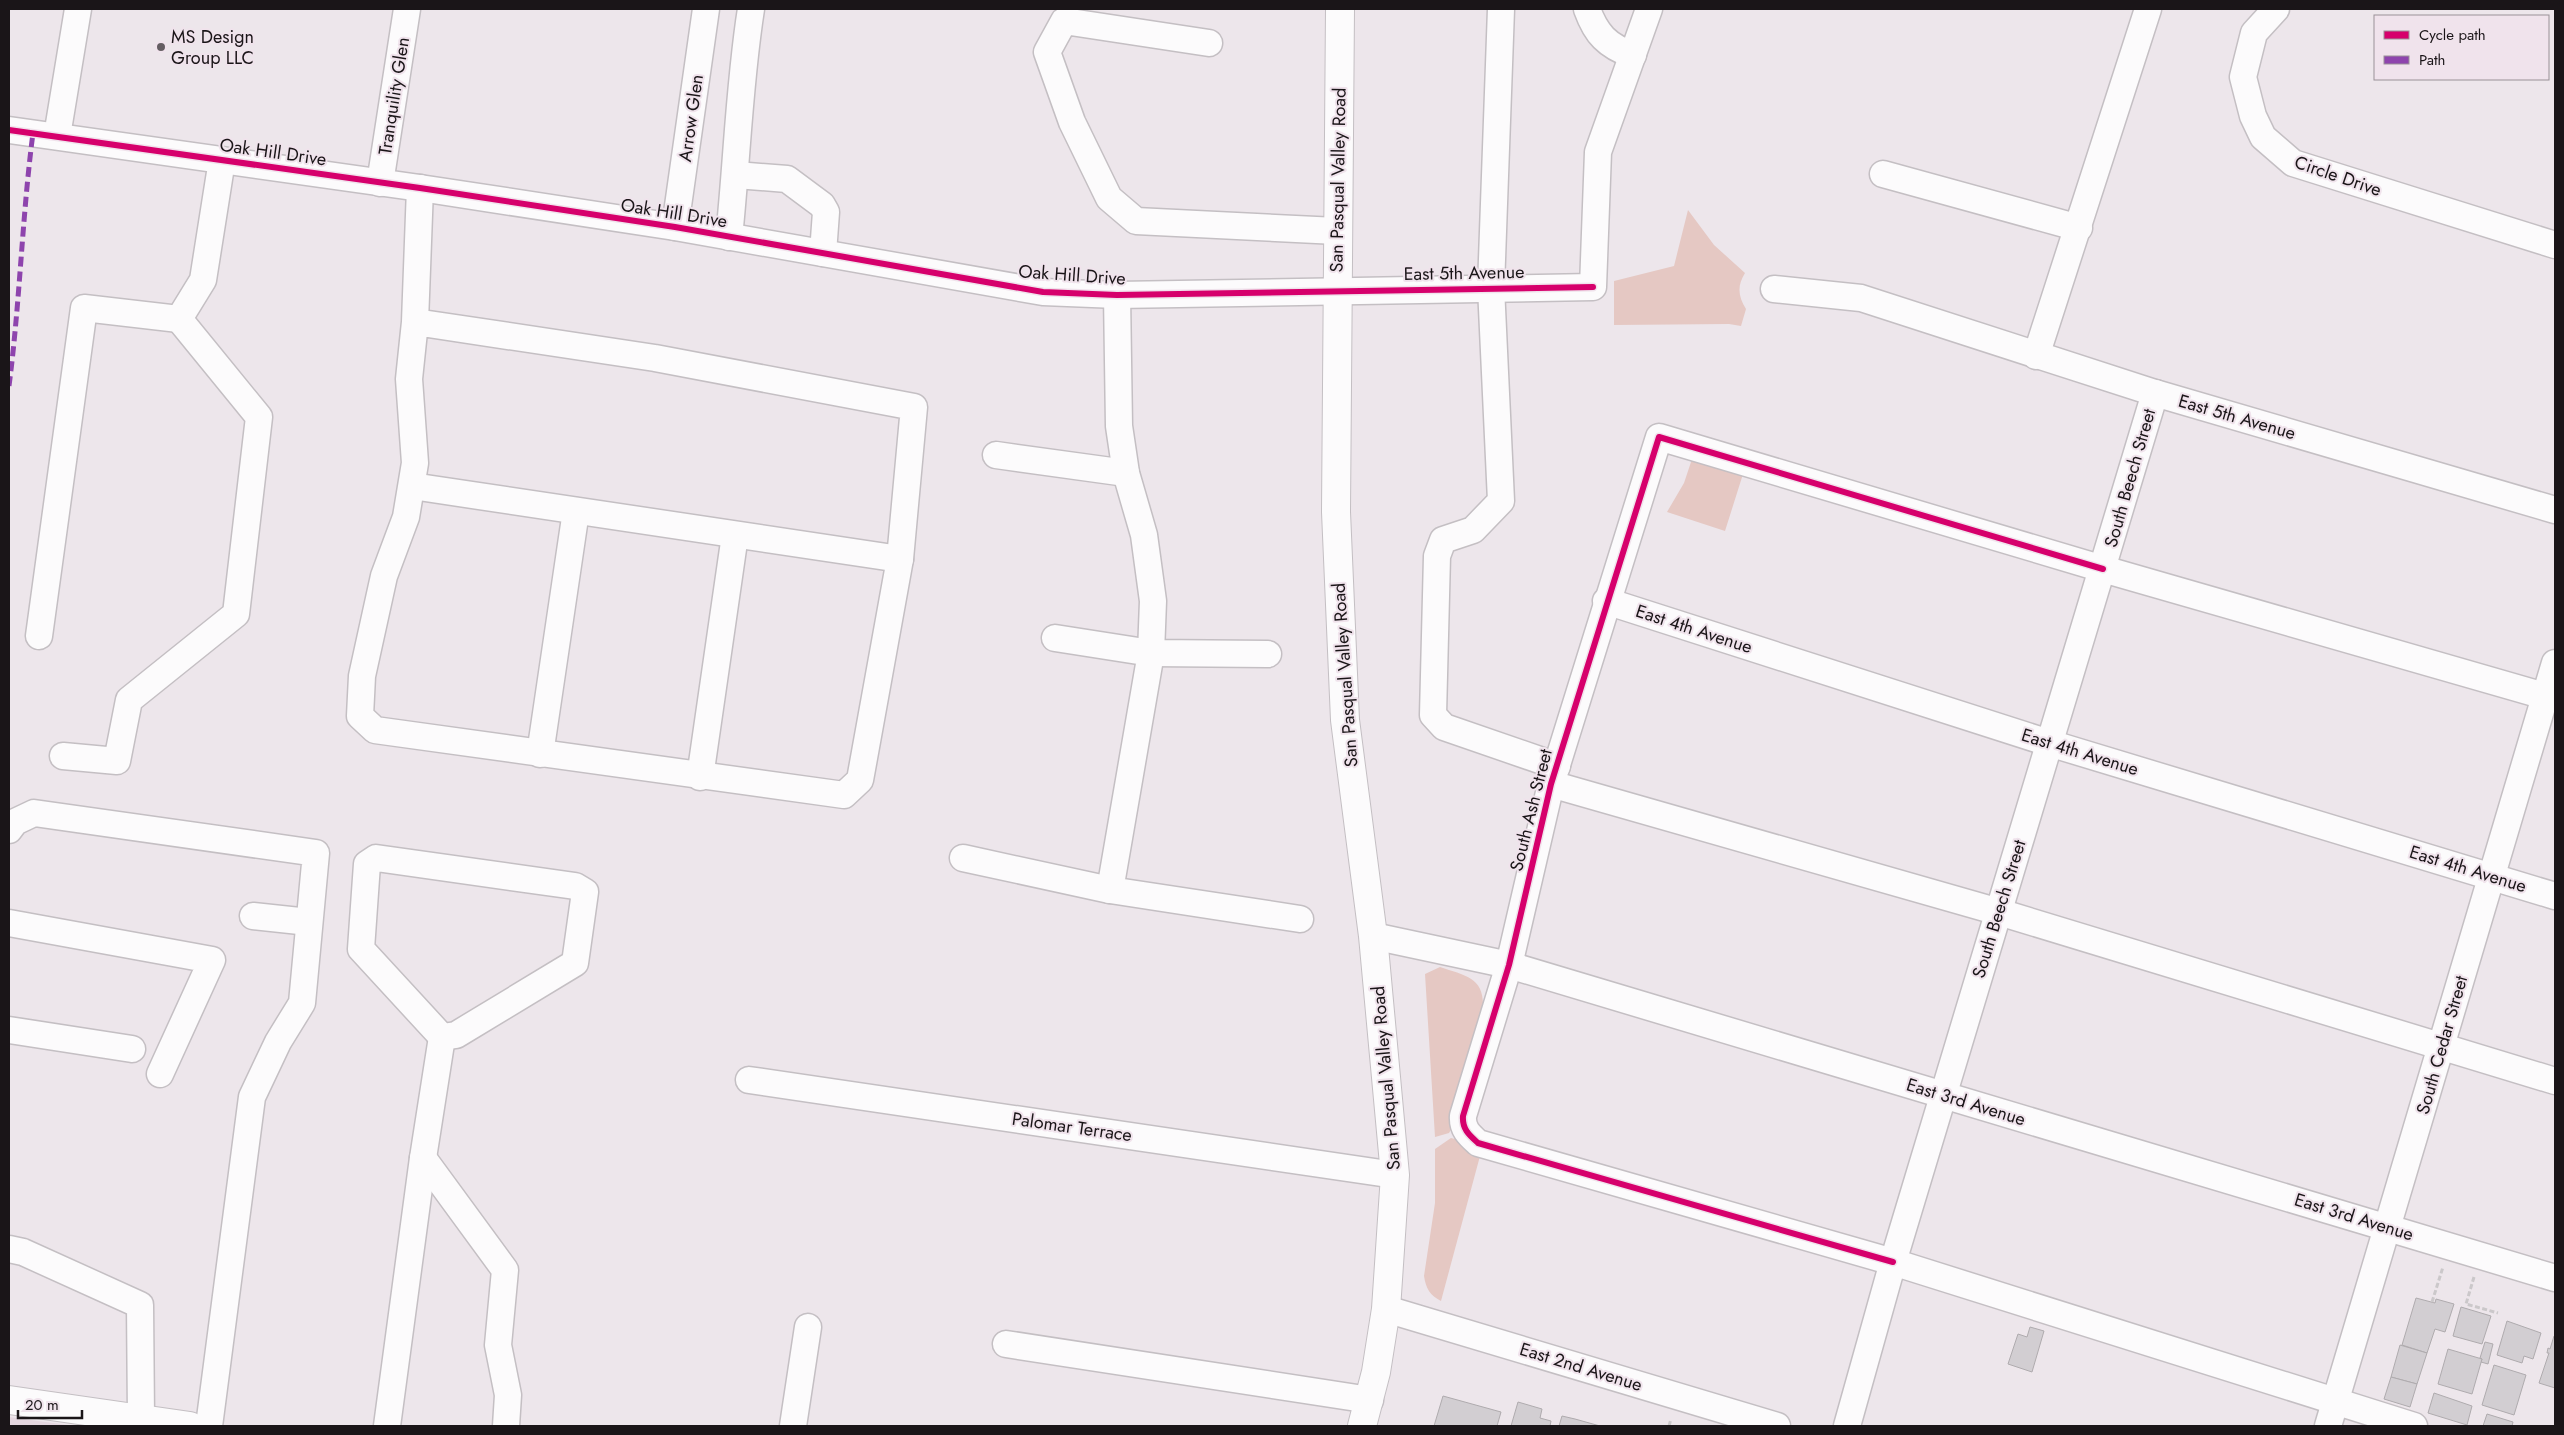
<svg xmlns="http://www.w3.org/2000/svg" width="2564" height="1435" font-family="Jost,sans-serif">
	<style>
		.built { fill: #e5d7e0 }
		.green { fill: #e5c8c3 }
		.building { fill: #d2ced2; stroke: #afabae }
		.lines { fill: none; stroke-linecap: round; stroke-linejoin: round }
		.minor-casing { stroke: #c4bfc3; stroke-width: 29 }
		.major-casing { stroke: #c4bfc3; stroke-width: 30 }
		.path { stroke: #cbc8ca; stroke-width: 3; stroke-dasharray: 5 2.5; stroke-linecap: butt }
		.minor { stroke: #fcfbfc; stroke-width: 26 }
		.major { stroke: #fcfbfc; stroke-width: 28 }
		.quiet { stroke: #8e44ad; stroke-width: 5; stroke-dasharray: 10 5; stroke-linecap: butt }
		.cycleway-casing { stroke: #f0e3ec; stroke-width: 9 }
		.cycleway { stroke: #d6006c; stroke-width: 6 }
		.poi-dot { fill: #645e62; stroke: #f0e3ec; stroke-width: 2 }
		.labels { text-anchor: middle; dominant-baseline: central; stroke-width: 4; stroke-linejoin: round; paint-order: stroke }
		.poi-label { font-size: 18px; fill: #1a1518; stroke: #f0e3ec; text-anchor: start }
		.street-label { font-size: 18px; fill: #1a1518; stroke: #f0e3ec }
	</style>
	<rect width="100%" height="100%" fill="#ede6eb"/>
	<path class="built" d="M 9,1417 L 75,1426 L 9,1426 Z"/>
	<g class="green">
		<path d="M 1688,210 L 1714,245 L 1745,273 C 1737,286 1738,296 1746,309 L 1741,326 L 1729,324 L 1614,325 L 1614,281 L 1674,266 Z"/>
		<path d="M 1693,456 L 1743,474 L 1725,531 L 1667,512 L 1684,483 Z"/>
		<path d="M 1440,967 C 1466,976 1485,977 1483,1010 L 1453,1126 L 1449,1133 L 1435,1137 L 1425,974 Z"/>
		<path d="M 1451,1138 L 1459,1140 L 1480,1156 L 1441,1301 C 1430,1295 1426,1289 1424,1276 L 1435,1203 L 1435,1149 Z"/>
	</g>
	<g class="building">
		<path d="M 2416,1298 L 2435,1303 L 2436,1299 L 2454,1304 L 2445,1332 L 2435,1329 L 2427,1353 L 2402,1345 Z"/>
		<path d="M 2461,1307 L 2491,1316 L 2482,1344 L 2453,1336 Z"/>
		<path d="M 2507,1321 L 2541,1333 L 2533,1359 L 2524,1356 L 2522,1363 L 2497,1355 Z"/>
		<path d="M 2030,1327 L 2044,1331 L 2032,1372 L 2008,1364 L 2018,1334 L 2027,1337 Z"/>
		<path d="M 2554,1336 L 2555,1336 L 2555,1388 L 2539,1383 L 2549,1353 L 2547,1353 L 2548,1348 L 2550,1349 Z"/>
		<path d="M 2485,1342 L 2493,1344 L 2488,1364 L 2481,1362 L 2482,1359 L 2480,1358 Z"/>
		<path d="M 2400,1345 L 2427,1353 L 2417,1384 L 2391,1377 Z"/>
		<path d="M 2448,1349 L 2482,1359 L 2472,1394 L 2438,1384 Z"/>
		<path d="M 2494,1365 L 2526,1375 L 2514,1415 L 2482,1405 Z"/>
		<path d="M 2391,1377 L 2417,1384 L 2410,1407 L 2384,1399 Z"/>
		<path d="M 2434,1393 L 2472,1406 L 2467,1425 L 2428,1413 Z"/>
		<path d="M 1443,1396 L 1501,1412 L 1497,1426 L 1434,1426 Z"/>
		<path d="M 1518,1402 L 1542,1409 L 1540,1418 L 1551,1421 L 1550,1426 L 1511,1426 Z"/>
		<path d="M 2487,1414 L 2513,1422 L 2512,1426 L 2483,1426 Z"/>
		<path d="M 1562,1416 L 1575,1419 L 1600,1426 L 1559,1426 Z"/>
	</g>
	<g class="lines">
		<g class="minor-casing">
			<g id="minor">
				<path d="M 1501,9 L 1491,287 L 1501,501 L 1473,530 L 1443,540 L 1437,556 L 1433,715 L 1444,727 L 1557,766"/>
				<path d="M 1587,9 C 1596,34 1607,46 1633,55"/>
				<path d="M 2276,9 L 2254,33 L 2243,77 L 2253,116 L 2263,137 L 2293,163 L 2555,245"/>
				<path d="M 1209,43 L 1064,21 L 1047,52 L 1072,122 L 1109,198 L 1136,221 L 1337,231"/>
				<path d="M 9,130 L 420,188 L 675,227 L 1043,292 L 1117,295 L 1593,287 L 1598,152 L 1649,9"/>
				<path d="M 57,136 L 78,9"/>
				<path d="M 1883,174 L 2079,228"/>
				<path d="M 736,175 L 787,179 L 822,205 L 826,212 L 823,253"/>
				<path d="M 380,183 L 407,9"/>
				<path d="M 675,227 L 706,9"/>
				<path d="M 729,237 C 737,161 739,84 751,9"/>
				<path d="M 1774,289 L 1861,298 L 2155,393 L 2555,510"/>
				<path d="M 415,322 L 655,358 L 914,407 L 900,559 L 860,780 L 844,795 L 375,730 L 360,716 L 362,676 L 384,576 L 406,517 L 415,463 L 409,379 L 415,322 L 420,188"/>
				<path d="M 2036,356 L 2148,9"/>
				<path d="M 996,455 L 1126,473"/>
				<path d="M 412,486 L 900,559"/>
				<path d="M 1606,601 L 2049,743 L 2555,896"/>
				<path d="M 39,636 L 84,308 L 179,319 L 203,280 L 222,160"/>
				<path d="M 1055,638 L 1151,653 L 1268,654"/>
				<path d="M 540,754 L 576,511"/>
				<path d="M 63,756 L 117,761 L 129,700 L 236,614 L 259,417 L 179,319"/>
				<path d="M 700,777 L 735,535"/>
				<path d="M 1551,784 L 1999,912 L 2555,1081"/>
				<path d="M 9,830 L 15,822 L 34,813 L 316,853 L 302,1003 L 278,1042 L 252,1097 L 209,1426"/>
				<path d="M 376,858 L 575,886 L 585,892 L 575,963 L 456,1035 L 442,1037 L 361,949 L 367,864 Z"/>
				<path d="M 963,858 L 1110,890 L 1300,919"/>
				<path d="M 1110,890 L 1151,653 L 1153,601 L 1144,535 L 1126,473 L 1119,426 L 1117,295"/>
				<path d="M 253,916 L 309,922"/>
				<path d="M 9,923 L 212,960 L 160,1074"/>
				<path d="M 1373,936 L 1509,965 L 2555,1278"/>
				<path d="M 9,1030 L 132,1049"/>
				<path d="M 749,1080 L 1395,1175"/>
				<path d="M 423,1158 L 505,1270 L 498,1345 L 508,1395 L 506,1426"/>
				<path d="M 9,1249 L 23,1252 L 140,1305 L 141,1418"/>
				<path d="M 1386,1309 L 1777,1426"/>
				<path d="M 1006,1344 L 1370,1400"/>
				<path d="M 387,1426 L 423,1158 L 442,1037"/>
				<path d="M 793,1426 L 808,1327"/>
				<path d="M 1847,1426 L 1893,1262 L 2155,393"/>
				<path d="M 2328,1426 L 2555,663"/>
				<path d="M 2414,1426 L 1893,1262 L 1478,1143 C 1469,1135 1462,1129 1463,1116 L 1509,965 L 1551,784 L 1659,437 L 2103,569 L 2555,699"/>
			</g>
		</g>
		<g class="major-casing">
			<g id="major">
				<path d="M 1340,9 L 1336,512 L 1345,720 L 1373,936 L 1395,1175 L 1386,1309 L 1376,1372 L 1362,1426"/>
				<path d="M 9,1400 L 190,1426"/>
			</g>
		</g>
		<g class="path">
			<path d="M 2474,1277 L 2466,1304 L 2498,1313"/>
			<path d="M 2432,1302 L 2443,1267"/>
			<path d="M 1669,1426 L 1671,1419"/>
		</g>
		<use href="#minor" class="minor"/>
		<use href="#major" class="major"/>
		<path class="quiet" d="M 9,386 C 20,302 22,217 33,133"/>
		<g class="cycleway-casing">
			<g id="cycleway">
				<path d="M 9,130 L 420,188 L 675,227 L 1043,292 L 1117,295 L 1593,287"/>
				<path d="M 1893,1262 L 1478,1143 C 1469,1135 1462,1129 1463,1116 L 1509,965 L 1551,784 L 1659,437 L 2103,569"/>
			</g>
		</g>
		<use href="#cycleway" class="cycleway"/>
	</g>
	<circle class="poi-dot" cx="161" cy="47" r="5"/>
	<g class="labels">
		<g class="poi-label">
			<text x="171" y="37">MS Design<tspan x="171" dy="21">Group LLC</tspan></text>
		</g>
		<g class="street-label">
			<text transform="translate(394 96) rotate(-81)">Tranquility Glen</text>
			<text transform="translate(691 118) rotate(-82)">Arrow Glen</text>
			<text transform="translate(273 152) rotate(8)">Oak Hill Drive</text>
			<text transform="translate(2338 176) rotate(19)">Circle Drive</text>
			<text transform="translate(1338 180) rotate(-89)">San Pasqual Valley Road</text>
			<text transform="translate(674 213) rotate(9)">Oak Hill Drive</text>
			<text transform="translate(1464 273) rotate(-1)">East 5th Avenue</text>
			<text transform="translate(1072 275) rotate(4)">Oak Hill Drive</text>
			<text transform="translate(2237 417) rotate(16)">East 5th Avenue</text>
			<text transform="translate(2130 478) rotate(-74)">South Beech Street</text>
			<text transform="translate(1694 629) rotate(18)">East 4th Avenue</text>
			<text transform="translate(1345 675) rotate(-94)">San Pasqual Valley Road</text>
			<text transform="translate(2080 752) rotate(17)">East 4th Avenue</text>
			<text transform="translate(1531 810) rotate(-76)">South Ash Street</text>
			<text transform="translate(2468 869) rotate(17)">East 4th Avenue</text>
			<text transform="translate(1999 909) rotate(-73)">South Beech Street</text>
			<text transform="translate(2442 1045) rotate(-74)">South Cedar Street</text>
			<text transform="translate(1386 1078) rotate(-95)">San Pasqual Valley Road</text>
			<text transform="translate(1966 1102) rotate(17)">East 3rd Avenue</text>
			<text transform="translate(1072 1127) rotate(8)">Palomar Terrace</text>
			<text transform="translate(2354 1217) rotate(17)">East 3rd Avenue</text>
			<text transform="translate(1581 1367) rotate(17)">East 2nd Avenue</text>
		</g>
	</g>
	<rect width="2564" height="1435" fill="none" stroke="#1a1518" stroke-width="20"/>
	<rect x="2374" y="15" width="175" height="65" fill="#f0e3ec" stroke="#9a9197"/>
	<rect x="2384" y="31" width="25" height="8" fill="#d6006c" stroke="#9a9197"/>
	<text x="2419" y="40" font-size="15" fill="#1a1518">Cycle path</text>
	<rect x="2384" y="56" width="25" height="8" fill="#8e44ad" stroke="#9a9197"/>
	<text x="2419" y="65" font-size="15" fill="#1a1518">Path</text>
	<path d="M18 1410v8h64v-8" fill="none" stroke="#1a1518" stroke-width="2.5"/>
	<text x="25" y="1410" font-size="15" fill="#1a1518" stroke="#f0e3ec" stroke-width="4" paint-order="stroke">20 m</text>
</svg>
